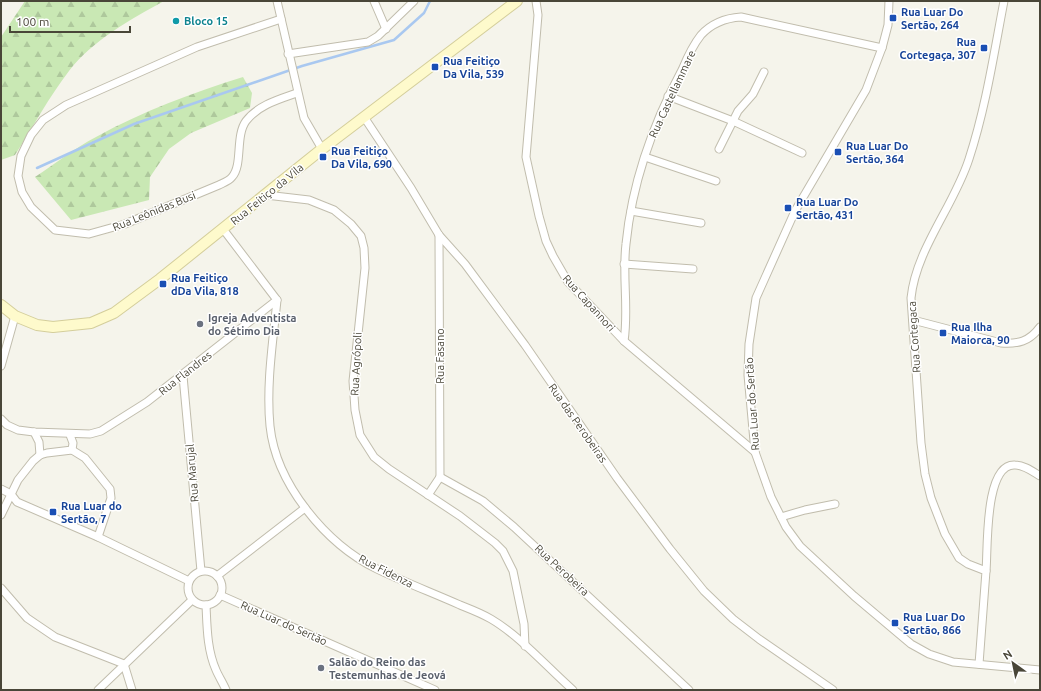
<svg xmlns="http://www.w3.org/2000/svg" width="1041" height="691" font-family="Ubuntu,sans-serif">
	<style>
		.forest { fill: url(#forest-firs) }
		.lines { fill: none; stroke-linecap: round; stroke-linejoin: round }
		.stream { stroke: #a9c8f0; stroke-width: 2.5 }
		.street-casing { stroke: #c1bdad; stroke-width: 9 }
		.secondary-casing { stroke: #d4ce9b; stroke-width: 12 }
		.street { stroke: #fff; stroke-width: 7 }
		.secondary { stroke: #fefacc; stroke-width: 10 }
		.transit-dot { fill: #1a4fb4; stroke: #fff; stroke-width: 1.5 }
		.culture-dot { fill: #0f9aa8; stroke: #fff; stroke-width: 1.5 }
		.worship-dot { fill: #6b7280; stroke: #fff; stroke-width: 1.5 }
		.labels { text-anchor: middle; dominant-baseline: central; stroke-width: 3; stroke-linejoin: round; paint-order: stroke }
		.transit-label { font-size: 11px; font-weight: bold; fill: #164399; stroke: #fff; text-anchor: start }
		.culture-label { font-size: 11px; font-weight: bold; fill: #0d838f; stroke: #fff; text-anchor: start }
		.street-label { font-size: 11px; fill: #494638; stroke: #fff }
		.worship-label { font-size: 11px; font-weight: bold; fill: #5b616d; stroke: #fff; text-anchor: start }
	</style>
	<defs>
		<pattern id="forest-firs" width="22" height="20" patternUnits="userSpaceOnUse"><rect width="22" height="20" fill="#c9e8b4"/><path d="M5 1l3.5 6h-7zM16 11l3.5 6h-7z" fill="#aec89c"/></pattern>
	</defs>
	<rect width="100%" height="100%" fill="#f5f4eb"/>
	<g class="forest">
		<path d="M 25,1 L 164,1 C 131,19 93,40 69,71 C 49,97 33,127 15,155 L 1,160 L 1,37 Z"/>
		<path d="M 243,77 L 252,93 L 250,108 L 191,133 L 169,149 L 150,177 L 149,200 L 71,220 L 35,177 C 55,164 75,148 96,137 C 143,111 192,93 243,77 Z"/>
	</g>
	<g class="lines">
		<path class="stream" d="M 37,168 L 134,124 L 302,66 L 394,40 L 424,13 L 430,1"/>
		<g class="street-casing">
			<g id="street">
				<path d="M 277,1 L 304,118 L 322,149"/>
				<path d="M 374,1 L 386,29"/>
				<path d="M 536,1 L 538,15 L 526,157 L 539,216 L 546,241 L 553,256 L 568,282 L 624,341 L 755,452"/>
				<path d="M 889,1 L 888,25 L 882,48 L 866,90 L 795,211 L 756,298 L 749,344 L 748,375 L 755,452 L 771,497 L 786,527 L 800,546 L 854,596 L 911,644 L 929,654 L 953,662 L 1040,670"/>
				<path d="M 281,19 L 197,47 L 66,105 L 43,120 L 31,135 L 21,156 L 18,176 L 22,192 L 31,207 L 55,230 L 89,234 L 125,224 L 219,185 C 223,183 229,181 232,177 C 243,165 235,136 246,121 C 258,105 280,99 297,93"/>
				<path d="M 288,54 L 368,42 L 378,36 L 414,1"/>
				<path d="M 668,96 L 733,121 L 802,153"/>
				<path d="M 364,117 L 411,188 L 439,235 L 465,264 L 525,345 L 617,478 L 670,549 L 704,591 L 733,619 L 759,639 L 833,690"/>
				<path d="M 719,149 L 738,111 L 753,94 L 764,72"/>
				<path d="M 645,157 L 716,181"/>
				<path d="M 266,195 L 309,200 L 334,210 L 351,224 L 361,236 L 364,248 L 365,268 L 353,381 L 355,410 L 360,435 L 374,457 L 389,469 L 460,516 L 495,543 L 503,551 L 513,571 L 524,624 L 525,646"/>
				<path d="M 631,211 L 701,223"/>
				<path d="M 439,235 L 440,477"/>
				<path d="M 624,264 L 693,269"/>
				<path d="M 277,300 C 273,341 266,385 270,426 C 276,484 326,544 377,569 C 404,582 433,593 460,605 C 470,609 481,613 491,619 C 520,636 547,667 573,690"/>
				<path d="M 913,320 L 1001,343 C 1018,344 1029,342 1040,327"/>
				<path d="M 624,341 C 629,309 622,276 626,244 C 632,183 653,124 682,70 C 687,58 693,45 701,35 C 711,24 726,18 741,17 L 882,48"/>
				<path d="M 1,366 L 15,316"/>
				<path d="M 183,376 L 201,571"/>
				<path d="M 1,419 L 7,425 L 18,430 L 34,432 L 90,434 L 101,431 L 147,402 L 277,300 L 223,229"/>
				<path d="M 34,432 L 39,442 L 40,455"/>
				<path d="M 70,435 L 73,443 L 72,450"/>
				<path d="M 1,489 L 11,494 L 17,502 L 98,537 L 189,581"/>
				<path d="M 428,495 L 440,477 L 483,501 L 514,527 L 689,690"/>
				<path d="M 1,515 L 18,480 L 33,461 L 40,455 L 47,453 L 72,450 L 85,458 L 110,489 L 111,498 L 98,537"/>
				<path d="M 781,517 L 805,510 L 835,504"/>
				<circle cx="205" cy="588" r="17"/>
				<path d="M 986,571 C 988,550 984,463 1015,465 C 1024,465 1032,471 1040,476"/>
				<path d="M 217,576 L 305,508"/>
				<path d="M 1,588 L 27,618 L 55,637 L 124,664 L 132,690"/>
				<path d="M 220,595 L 435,690"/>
				<path d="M 206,605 C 207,626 207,650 216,670 C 219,677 223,683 226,690"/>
				<path d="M 979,664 L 986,571 L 968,564 L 959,558 L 945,534 L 931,498 L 925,474 L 921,443 L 911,298 C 916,249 954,206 969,159 C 986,107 994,53 1004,1"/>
				<path d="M 98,690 L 192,600"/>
			</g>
		</g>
		<g class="secondary-casing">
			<path id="secondary" d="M 1,305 L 15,316 L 37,325 L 53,327 L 91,323 L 114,313 L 160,279 L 322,149 L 517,1"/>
		</g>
		<use href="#street" class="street"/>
		<use href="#secondary" class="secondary"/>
	</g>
	<g class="transit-dot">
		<rect x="889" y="14" width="8" height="8" rx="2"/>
		<rect x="980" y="44" width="8" height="8" rx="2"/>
		<rect x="431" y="63" width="8" height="8" rx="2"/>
		<rect x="834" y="148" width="8" height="8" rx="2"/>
		<rect x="319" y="153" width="8" height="8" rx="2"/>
		<rect x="784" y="204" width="8" height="8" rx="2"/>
		<rect x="159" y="280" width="8" height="8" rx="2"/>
		<rect x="939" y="329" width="8" height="8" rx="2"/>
		<rect x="49" y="508" width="8" height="8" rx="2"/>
		<rect x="891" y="619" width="8" height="8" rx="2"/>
	</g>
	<circle class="culture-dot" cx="176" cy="21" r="4"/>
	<g class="worship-dot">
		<circle cx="200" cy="324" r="4"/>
		<circle cx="321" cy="668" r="4"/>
	</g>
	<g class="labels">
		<g class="transit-label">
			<text x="901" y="12">Rua Luar Do<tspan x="901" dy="13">Sertão, 264</tspan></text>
			<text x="976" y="42" text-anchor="end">Rua<tspan x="976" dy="13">Cortegaça, 307</tspan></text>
			<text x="443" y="61">Rua Feitiço<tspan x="443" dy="13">Da Vila, 539</tspan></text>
			<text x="846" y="146">Rua Luar Do<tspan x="846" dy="13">Sertão, 364</tspan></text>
			<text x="331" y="151">Rua Feitiço<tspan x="331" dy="13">Da Vila, 690</tspan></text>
			<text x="796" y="202">Rua Luar Do<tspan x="796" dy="13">Sertão, 431</tspan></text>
			<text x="171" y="278">Rua Feitiço<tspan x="171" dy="13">dDa Vila, 818</tspan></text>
			<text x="951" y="327">Rua Ilha<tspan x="951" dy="13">Maiorca, 90</tspan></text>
			<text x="61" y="506">Rua Luar do<tspan x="61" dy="13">Sertão, 7</tspan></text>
			<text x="903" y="617">Rua Luar Do<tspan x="903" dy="13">Sertão, 866</tspan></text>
		</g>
		<g class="culture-label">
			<text x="184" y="21">Bloco 15</text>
		</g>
		<g class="street-label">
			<text transform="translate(672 94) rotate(-65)">Rua Castellammare</text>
			<text transform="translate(267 194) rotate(-39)">Rua Feitiço da Vila</text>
			<text transform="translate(154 211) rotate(-22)">Rua Leônidas Busi</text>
			<text transform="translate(589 303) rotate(48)">Rua Capannori</text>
			<text transform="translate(914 337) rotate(-94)">Rua Cortegaca</text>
			<text transform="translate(440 356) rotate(-90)">Rua Fasano</text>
			<text transform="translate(356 364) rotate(-87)">Rua Agrópoli</text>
			<text transform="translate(185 373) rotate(-38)">Rua Flandres</text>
			<text transform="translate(752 404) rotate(-94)">Rua Luar do Sertão</text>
			<text transform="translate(578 423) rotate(55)">Rua das Perobeiras</text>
			<text transform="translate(192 473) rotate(-95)">Rua Marujal</text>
			<text transform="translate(562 570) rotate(43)">Rua Perobeira</text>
			<text transform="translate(386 571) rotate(27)">Rua Fidenza</text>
			<text transform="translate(284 623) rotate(24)">Rua Luar do Sertão</text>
		</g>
		<g class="worship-label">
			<text x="208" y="318">Igreja Adventista<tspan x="208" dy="13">do Sétimo Dia</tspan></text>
			<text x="329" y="662">Salão do Reino das<tspan x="329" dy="13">Testemunhas de Jeová</tspan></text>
		</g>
	</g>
	<rect width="1041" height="691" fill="none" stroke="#494638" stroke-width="4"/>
	<g transform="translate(1013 663) rotate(327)" stroke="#ffffff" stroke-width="3" paint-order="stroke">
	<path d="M0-3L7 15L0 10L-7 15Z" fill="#494638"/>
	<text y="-6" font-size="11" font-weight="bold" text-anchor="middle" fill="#494638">N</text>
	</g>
	<path d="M10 26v6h120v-6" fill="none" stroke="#494638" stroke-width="2"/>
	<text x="16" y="26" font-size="12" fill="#494638" stroke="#ffffff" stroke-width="3" paint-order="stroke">100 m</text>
</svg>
